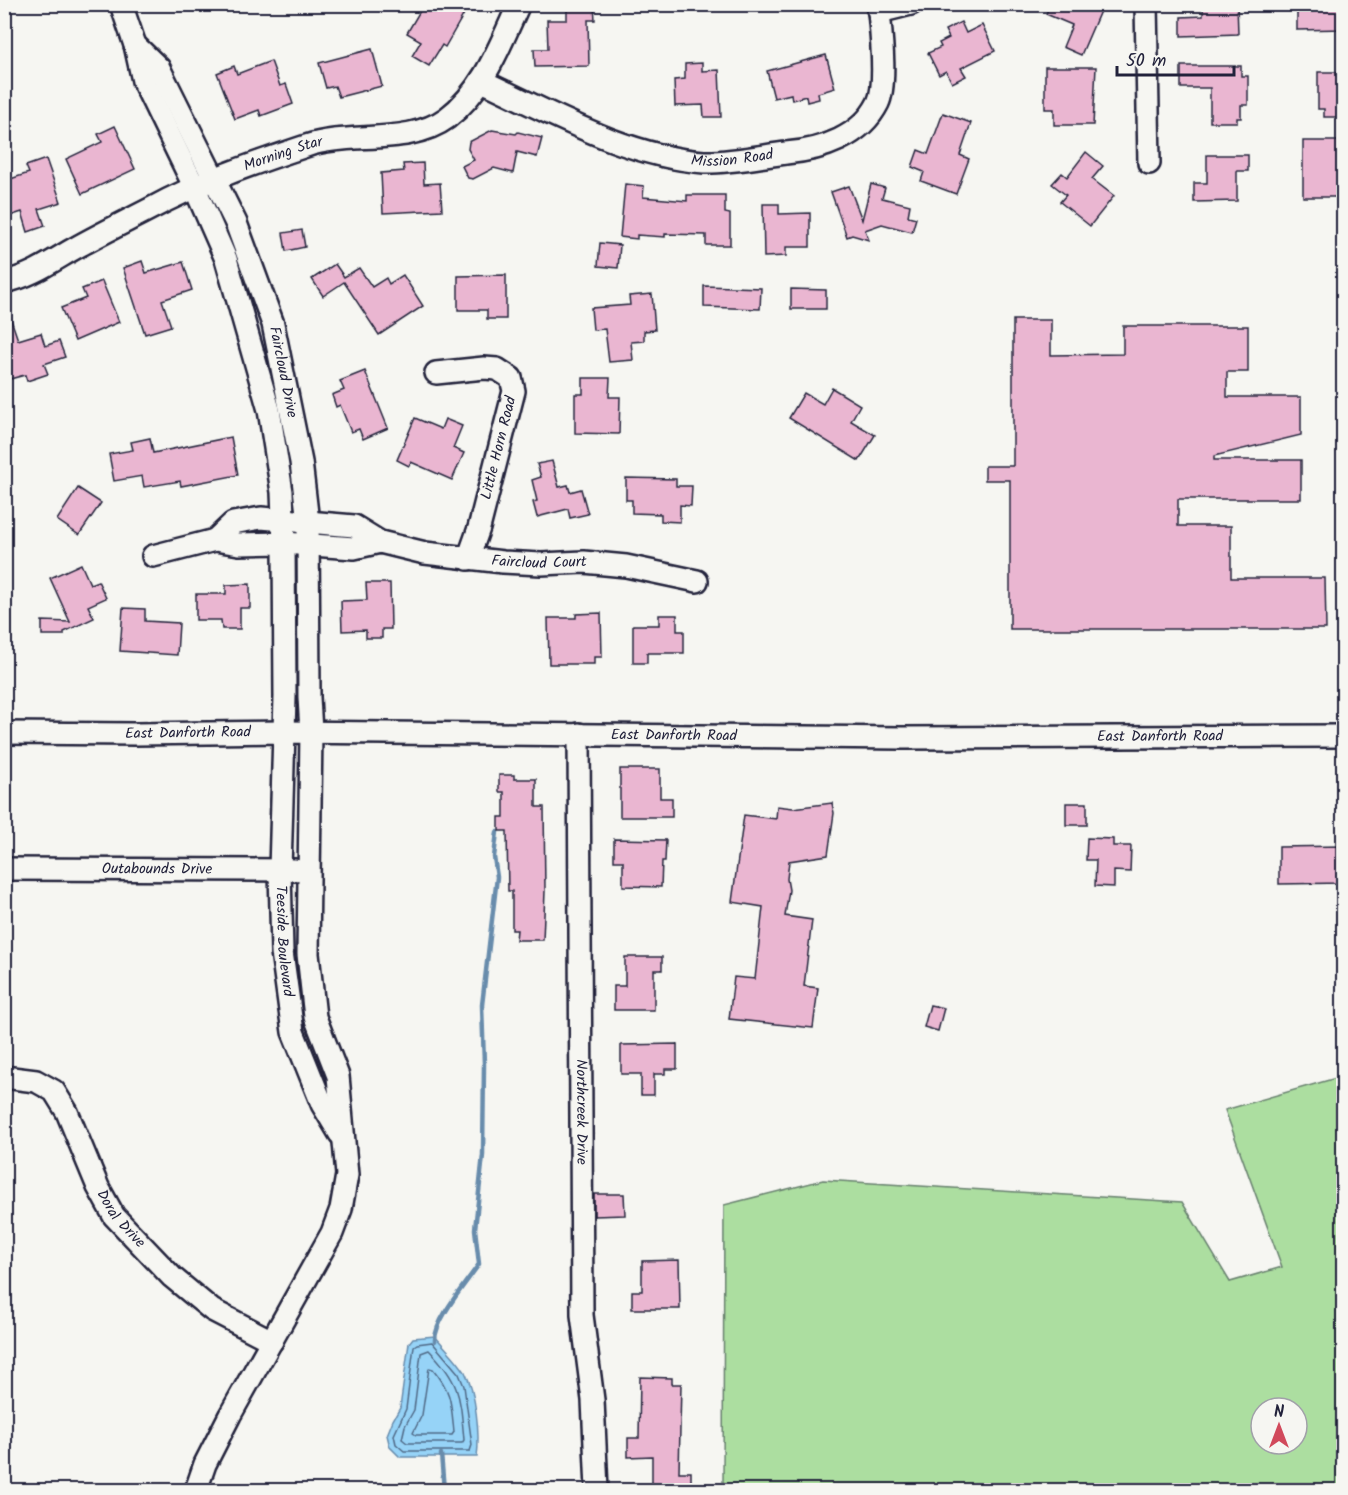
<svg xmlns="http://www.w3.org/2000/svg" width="1348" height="1495" font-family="Kalam,sans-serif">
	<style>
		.green { fill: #acdea0; stroke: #67806e; stroke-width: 1.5; fill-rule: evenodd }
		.water { fill: #96d3f7; stroke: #688cac; stroke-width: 1.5 }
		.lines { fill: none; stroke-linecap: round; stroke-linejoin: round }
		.shore { stroke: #506986; stroke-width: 1.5 }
		.stream { stroke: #688cac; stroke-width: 4.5 }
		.building { fill: #eab6d1; stroke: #22223b; stroke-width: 1.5 }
		.minor-casing { stroke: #22223b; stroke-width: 26 }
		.minor { stroke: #f6f6f2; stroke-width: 21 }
		.labels { text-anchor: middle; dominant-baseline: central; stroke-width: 5; stroke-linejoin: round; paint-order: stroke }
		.street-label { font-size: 15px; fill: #22223b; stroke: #f6f6f2 }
	</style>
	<rect width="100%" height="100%" fill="#f6f6f2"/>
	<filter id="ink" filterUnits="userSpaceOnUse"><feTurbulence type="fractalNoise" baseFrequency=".0167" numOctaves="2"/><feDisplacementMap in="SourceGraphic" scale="12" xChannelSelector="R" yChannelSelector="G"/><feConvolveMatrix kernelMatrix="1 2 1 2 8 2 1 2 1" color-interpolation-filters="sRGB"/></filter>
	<g filter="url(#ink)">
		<path class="green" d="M 1343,1076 L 1343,1490 L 723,1490 L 724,1205 L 823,1180 L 1182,1202 L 1230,1282 L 1282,1267 L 1225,1110 ZM 1261,1408 L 1297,1408 L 1297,1444 L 1261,1444 Z"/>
		<path class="water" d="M 435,1336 C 444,1347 457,1359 465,1372 C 476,1393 480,1434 477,1457 L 400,1457 L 390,1447 L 387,1435 L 393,1420 L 400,1408 L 409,1343 L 413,1338 Z"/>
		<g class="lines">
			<g class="shore">
				<path d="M 432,1342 L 459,1374 L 464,1386 L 472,1445 L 470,1451 L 404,1451 L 396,1444 L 394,1435 L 406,1409 L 414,1346 L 417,1344 Z"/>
				<path d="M 429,1350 C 461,1383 460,1397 464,1440 L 462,1443 L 407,1443 L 402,1439 L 405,1426 L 414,1410 L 421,1353 Z"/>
				<path d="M 429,1368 L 433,1369 C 452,1392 451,1403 454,1432 L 452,1435 L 416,1435 L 413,1433 L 422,1415 Z"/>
			</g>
			<g class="stream">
				<path d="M 435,1341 C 434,1320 467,1282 479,1264 L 475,1229 L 483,1155 L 484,1064 L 482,1005 L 497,877 L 494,857 L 497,832"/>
				<path d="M 441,1454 L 444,1490"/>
			</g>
		</g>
		<g class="building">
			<path d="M 424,4 L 452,4 L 465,12 L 445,47 L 442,45 L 429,66 L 412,56 L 421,41 L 407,33 Z"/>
			<path d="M 1050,4 L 1103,4 L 1081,55 L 1063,47 L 1072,25 L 1046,14 Z"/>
			<path d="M 1203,4 L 1237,4 L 1238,34 L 1181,36 L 1181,17 L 1203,16 Z"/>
			<path d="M 1297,4 L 1344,4 L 1344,29 L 1297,30 Z"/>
			<path d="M 594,5 L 595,20 L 588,20 L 589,66 L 535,67 L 534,49 L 548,49 L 547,20 L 567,20 L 567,6 Z"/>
			<path d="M 961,22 L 966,33 L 982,25 L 995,51 L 961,68 L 966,76 L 952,83 L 946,71 L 939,75 L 928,53 L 941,47 L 939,43 L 949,38 L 945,30 Z"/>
			<path d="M 372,49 L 382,86 L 339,97 L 335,86 L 326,88 L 319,63 Z"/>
			<path d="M 826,55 L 835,88 L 818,93 L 819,99 L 807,102 L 806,96 L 792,100 L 791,94 L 774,98 L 767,71 Z"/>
			<path d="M 271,61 L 280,86 L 286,84 L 293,104 L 261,116 L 259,110 L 235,119 L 217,73 L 234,66 L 237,74 Z"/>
			<path d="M 702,63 L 702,71 L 719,70 L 721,117 L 704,117 L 703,105 L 675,106 L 674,80 L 685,79 L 685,64 Z"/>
			<path d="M 1181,66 L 1241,66 L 1241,76 L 1248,76 L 1248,105 L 1241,105 L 1241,118 L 1237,118 L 1237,122 L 1210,122 L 1210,88 L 1181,88 Z"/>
			<path d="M 1045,67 L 1096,67 L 1093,125 L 1054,125 L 1054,109 L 1045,109 Z"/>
			<path d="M 1318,72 L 1344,72 L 1344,117 L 1324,117 L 1324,109 L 1318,109 Z"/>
			<path d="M 943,113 L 971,123 L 960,155 L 969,159 L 956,194 L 921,181 L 924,172 L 912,167 L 918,150 L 928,154 Z"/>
			<path d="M 115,126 L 135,169 L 82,194 L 66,159 L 102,142 L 98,134 Z"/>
			<path d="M 492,130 L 516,134 L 518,132 L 542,138 L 537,157 L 517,152 L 513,173 L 494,168 L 473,179 L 468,178 L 462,166 L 474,160 L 468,149 L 469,142 Z"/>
			<path d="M 1303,141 L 1340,141 L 1340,174 L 1344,174 L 1344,192 L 1340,192 L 1340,197 L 1303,197 Z"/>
			<path d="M 1086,152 L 1103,166 L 1092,179 L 1114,196 L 1090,226 L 1060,202 L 1066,195 L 1052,184 L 1062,173 L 1067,177 Z"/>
			<path d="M 1207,155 L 1248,155 L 1248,171 L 1237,171 L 1237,201 L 1194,202 L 1194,183 L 1207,183 Z"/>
			<path d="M 46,159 L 61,202 L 39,209 L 45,226 L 28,232 L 22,212 L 4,218 L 4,181 L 29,173 L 26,166 Z"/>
			<path d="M 423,163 L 424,184 L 440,183 L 442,210 L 383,213 L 381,173 L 404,171 L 403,164 Z"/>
			<path d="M 625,184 L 644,186 L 643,197 L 687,201 L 687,195 L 725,195 L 725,213 L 730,214 L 730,245 L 706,245 L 706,235 L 665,234 L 665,237 L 637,235 L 637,239 L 620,237 Z"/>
			<path d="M 871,184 L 885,188 L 882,198 L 910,205 L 908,216 L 916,218 L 912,232 L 882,224 L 865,230 L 869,240 L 852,235 L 847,237 L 831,192 L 849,186 L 862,220 Z"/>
			<path d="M 763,204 L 779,204 L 779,214 L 810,213 L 810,247 L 786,247 L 786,256 L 764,257 Z"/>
			<path d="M 302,230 L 305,247 L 286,251 L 283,233 Z"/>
			<path d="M 600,243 L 620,245 L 618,268 L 598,266 Z"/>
			<path d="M 142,261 L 146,273 L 183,262 L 192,290 L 162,300 L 171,326 L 145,334 L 123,268 Z"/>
			<path d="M 335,264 L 344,277 L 359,268 L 372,287 L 386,278 L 389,284 L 403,275 L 423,306 L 379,335 L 344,282 L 323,296 L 312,279 Z"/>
			<path d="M 506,275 L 506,319 L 487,319 L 487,310 L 458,310 L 458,276 Z"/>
			<path d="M 102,281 L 119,322 L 75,341 L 61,308 L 86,298 L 82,289 Z"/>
			<path d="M 704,286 L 761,288 L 760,309 L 704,307 Z"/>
			<path d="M 791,289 L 826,290 L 826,309 L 791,309 Z"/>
			<path d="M 652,294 L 655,330 L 644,331 L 644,341 L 631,342 L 633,360 L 609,362 L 605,329 L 593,330 L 591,308 L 630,305 L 629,296 Z"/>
			<path d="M 4,308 L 7,308 L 18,340 L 41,333 L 45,346 L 59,341 L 65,357 L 44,364 L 48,374 L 27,381 L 25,375 L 10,379 L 4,360 Z"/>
			<path d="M 1013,320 L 1051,320 L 1051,355 L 1123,354 L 1123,326 L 1248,326 L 1248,372 L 1227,372 L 1227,397 L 1301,397 L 1301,435 L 1214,456 L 1214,460 L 1301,460 L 1301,499 L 1178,499 L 1178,526 L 1231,526 L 1231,578 L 1325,578 L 1326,629 L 1010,629 L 1010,480 L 985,480 L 985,466 L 1013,466 Z"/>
			<path d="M 365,371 L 388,428 L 363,439 L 359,429 L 351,432 L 340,405 L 336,407 L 332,395 L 344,390 L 340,381 Z"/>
			<path d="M 583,378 L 610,378 L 609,397 L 620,397 L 619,434 L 575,433 L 575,394 L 583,394 Z"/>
			<path d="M 832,388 L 860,405 L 851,421 L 875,435 L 859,461 L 789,418 L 804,393 L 823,404 Z"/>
			<path d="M 415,418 L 441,429 L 445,419 L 462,426 L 453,448 L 464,453 L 452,480 L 411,462 L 409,466 L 397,460 Z"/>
			<path d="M 231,437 L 238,475 L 181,486 L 180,481 L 144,487 L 142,476 L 114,481 L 109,454 L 133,450 L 131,442 L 150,438 L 153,453 Z"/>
			<path d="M 552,461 L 559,487 L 568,485 L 570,492 L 581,489 L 588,514 L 570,518 L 568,509 L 537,517 L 533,502 L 537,501 L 532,480 L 541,477 L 537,464 Z"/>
			<path d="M 626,478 L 676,479 L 676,486 L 692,486 L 691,506 L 680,505 L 680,522 L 661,521 L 661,514 L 632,513 L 632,500 L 626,500 Z"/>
			<path d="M 78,488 L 101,503 L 79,535 L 57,520 Z"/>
			<path d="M 81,564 L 90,584 L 98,581 L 106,598 L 88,606 L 94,618 L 64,632 L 64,635 L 42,635 L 42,621 L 70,622 L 50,578 Z"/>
			<path d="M 366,583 L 390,583 L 391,629 L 382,629 L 382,638 L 366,638 L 366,630 L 342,631 L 341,601 L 367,600 Z"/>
			<path d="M 250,584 L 250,608 L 240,608 L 240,629 L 222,629 L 221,620 L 196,620 L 196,594 L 226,594 L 226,585 Z"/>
			<path d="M 123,608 L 145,609 L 145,621 L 179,623 L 177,655 L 120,651 Z"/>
			<path d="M 601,613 L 602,657 L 594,657 L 594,664 L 549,664 L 548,618 L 576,618 L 576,614 Z"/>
			<path d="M 659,615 L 677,615 L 677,631 L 684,631 L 684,653 L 647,653 L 647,663 L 633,663 L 633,625 L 659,625 Z"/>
			<path d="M 620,769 L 660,769 L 660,798 L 672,798 L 672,817 L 620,817 Z"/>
			<path d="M 499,775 L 514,775 L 514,779 L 536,779 L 536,807 L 544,807 L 545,891 L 543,940 L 516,940 L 517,930 L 512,930 L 512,891 L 508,891 L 507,831 L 499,831 L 499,817 L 504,817 L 504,792 L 499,792 Z"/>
			<path d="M 832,803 L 834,813 L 828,855 L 789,861 L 787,879 L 789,890 L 785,916 L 812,920 L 804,986 L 818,988 L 813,1028 L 729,1019 L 734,977 L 755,979 L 763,907 L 732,902 L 744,815 L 776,819 L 777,806 L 793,808 Z"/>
			<rect x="1066" y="803" width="21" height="22"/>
			<path d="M 1087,838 L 1113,839 L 1113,846 L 1131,846 L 1130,872 L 1114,871 L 1114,887 L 1095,886 L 1096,860 L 1086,860 Z"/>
			<path d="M 614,839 L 666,840 L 665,861 L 662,861 L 661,887 L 623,886 L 623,861 L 614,861 Z"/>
			<path d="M 1344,846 L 1344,883 L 1279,884 L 1279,847 Z"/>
			<path d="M 625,957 L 662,957 L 662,970 L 654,970 L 654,1010 L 614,1010 L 614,986 L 625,986 Z"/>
			<path d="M 930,1005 L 944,1008 L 938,1031 L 924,1027 Z"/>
			<path d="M 677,1044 L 677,1069 L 665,1069 L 665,1074 L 654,1074 L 654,1095 L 641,1095 L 641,1074 L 621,1074 L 621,1045 Z"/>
			<path d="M 594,1194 L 624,1194 L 625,1215 L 594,1216 Z"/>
			<path d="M 679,1260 L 680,1309 L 632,1309 L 632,1291 L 642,1291 L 642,1261 Z"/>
			<path d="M 640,1377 L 672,1378 L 672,1384 L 681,1384 L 679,1472 L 691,1472 L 691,1491 L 652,1491 L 652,1456 L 628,1457 L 628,1438 L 639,1438 Z"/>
		</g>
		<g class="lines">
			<g class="minor-casing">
				<g id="minor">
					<path id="s1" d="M 121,4 L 135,45 L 143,81 L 194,186 L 226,259 L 269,410 L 282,492 L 284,543 L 285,697 L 280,870 L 282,952 L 293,1032 L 322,1104 L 340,1134"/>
					<path d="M 1146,4 L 1149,163"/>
					<path d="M 879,12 L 911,4"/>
					<path id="s2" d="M 135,45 L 159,68 L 236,223 L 273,324 L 301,462 L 308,522 L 309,697 L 311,732 L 308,954 L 315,1017 L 338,1076 L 347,1175 L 341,1209 L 332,1233 L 230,1415 L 205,1464 L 196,1490"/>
					<path id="s3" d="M 482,81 C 551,113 628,157 704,162 C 728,163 762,156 786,153 C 822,150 861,137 878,103 C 887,84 881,33 879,12 L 876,4"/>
					<path id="s4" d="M 4,282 C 29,277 48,264 70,251 C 96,236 123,223 150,209 C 200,182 252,164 306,146 C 350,131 409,146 447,118 C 484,90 500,45 519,4"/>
					<path d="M 436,373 L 484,368 L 497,369 L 511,378 L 514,391 L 479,528 L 468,559"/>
					<path id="s5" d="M 215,540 L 233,523 L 261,518 L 354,526 L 380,542 L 425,553 L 503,562 L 541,564 L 584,562 L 626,566 L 697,581"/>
					<path d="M 153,556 L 215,540 L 239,544 L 284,543 L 354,548 L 380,542"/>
					<path id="s6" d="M 4,733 L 136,734 L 282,732 L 902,738 L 1344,736"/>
					<path id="s7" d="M 579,734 L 582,1315 L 593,1400 L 597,1490"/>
					<path id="s8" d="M 4,869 L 295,870"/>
					<path id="s9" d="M 4,1077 L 36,1081 L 54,1091 L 67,1112 L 98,1187 L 114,1216 L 172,1277 L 212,1310 L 272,1341"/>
				</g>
			</g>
			<use href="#minor" class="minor"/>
		</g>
	</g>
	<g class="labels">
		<g class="street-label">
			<text stroke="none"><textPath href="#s4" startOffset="308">Morning Star</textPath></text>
			<text stroke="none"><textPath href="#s3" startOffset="266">Mission Road</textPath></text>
			<text stroke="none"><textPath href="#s2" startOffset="363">Faircloud Drive</textPath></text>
			<text transform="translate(499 448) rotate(-76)">Little Horn Road</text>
			<text stroke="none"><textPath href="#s5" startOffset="338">Faircloud Court</textPath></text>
			<text stroke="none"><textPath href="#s6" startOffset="184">East Danforth Road</textPath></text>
			<text stroke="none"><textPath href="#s6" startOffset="670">East Danforth Road</textPath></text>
			<text stroke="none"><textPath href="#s6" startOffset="1156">East Danforth Road</textPath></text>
			<text stroke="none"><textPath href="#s8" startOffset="153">Outabounds Drive</textPath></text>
			<text stroke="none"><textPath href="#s1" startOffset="966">Teeside Boulevard</textPath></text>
			<text stroke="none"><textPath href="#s7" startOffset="378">Northcreek Drive</textPath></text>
			<text stroke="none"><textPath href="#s9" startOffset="198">Doral Drive</textPath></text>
		</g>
	</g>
	<rect width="1348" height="1495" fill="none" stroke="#f6f6f2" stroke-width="24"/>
	<rect x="12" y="12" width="1324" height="1471" fill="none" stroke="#22223b" stroke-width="2" filter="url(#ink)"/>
	<g transform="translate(1279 1426)"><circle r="28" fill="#f6f6f2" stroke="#a1a1a9" stroke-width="1.5"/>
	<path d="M0-4.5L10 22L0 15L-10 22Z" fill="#d1495b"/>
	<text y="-9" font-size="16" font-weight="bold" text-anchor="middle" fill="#22223b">N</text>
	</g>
	<path d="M1117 66v9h117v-9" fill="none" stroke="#22223b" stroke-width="3"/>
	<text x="1126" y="66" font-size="18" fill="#22223b" stroke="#f6f6f2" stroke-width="4.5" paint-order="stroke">50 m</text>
</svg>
